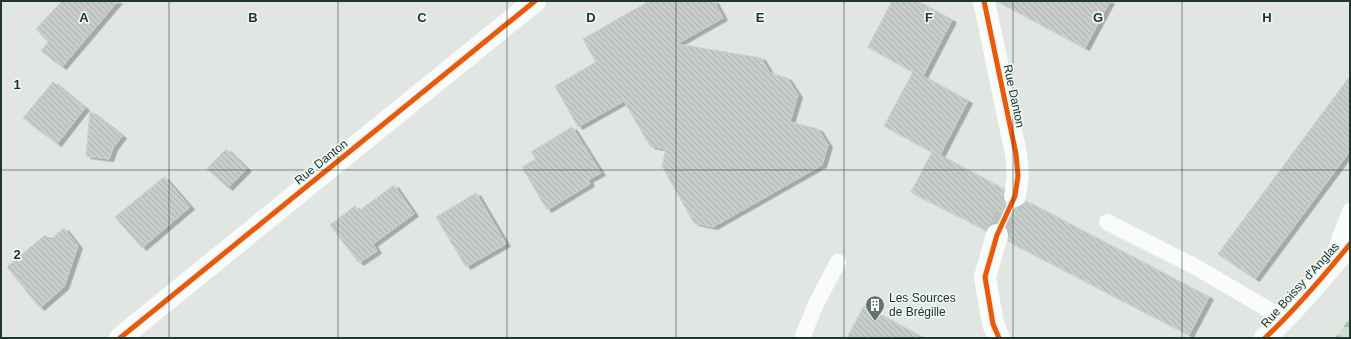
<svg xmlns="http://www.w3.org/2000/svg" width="1351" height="339" font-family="Helvetica,sans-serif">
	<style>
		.forest { fill: url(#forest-firs) }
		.building { fill: url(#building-back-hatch); stroke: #cacfcc; filter: url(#shadow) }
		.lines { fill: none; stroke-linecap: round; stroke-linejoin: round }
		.street-tunnel { stroke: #bac3bf; stroke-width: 22; stroke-dasharray: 22 11; stroke-linecap: butt }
		.lane { stroke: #fafbfb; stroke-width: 16 }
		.street { stroke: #fafbfb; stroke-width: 22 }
		.cycleway-casing { stroke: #eef6f1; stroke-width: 8 }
		.cycleway { stroke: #e8590c; stroke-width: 5 }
		.grid { fill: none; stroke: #20372e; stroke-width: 1; stroke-opacity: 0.55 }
		.labels { text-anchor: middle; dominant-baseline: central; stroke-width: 3.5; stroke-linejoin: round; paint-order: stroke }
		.street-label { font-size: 12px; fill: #20372e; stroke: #eef6f1 }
		.poi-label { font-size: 12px; fill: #20372e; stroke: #eef6f1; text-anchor: start }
		.grid-label { font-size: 13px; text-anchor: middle; font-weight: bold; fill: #20372e; stroke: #eef6f1; stroke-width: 3.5; stroke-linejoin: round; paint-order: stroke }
	</style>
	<defs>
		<pattern id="forest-firs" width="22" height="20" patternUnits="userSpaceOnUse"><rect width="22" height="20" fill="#cadfce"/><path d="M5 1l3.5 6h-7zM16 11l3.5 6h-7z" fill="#adc0b1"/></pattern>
		<pattern id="building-back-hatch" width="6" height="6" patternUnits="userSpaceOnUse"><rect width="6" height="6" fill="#c8cdca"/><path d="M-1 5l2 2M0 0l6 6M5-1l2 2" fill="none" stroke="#acb1ae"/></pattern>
		<filter id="shadow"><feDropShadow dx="4.5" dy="2.5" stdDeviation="0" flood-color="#0004"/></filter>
	</defs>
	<rect width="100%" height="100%" fill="#e1e6e3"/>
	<path class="forest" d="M 1350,318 L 1350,338 L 1335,338 Z"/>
	<g class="building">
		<path d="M 62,1 L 118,1 L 62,67 L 41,51 L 48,42 L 36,29 Z"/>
		<path d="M 649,1 L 714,1 L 723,18 L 677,44 L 761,58 L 770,73 L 787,78 L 798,95 L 790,122 L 818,129 L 828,145 L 822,165 L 713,227 L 694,223 L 662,166 L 666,149 L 650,146 L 624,101 L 578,127 L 555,86 L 596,62 L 583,39 Z"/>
		<path d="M 892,1 L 917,1 L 952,20 L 923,76 L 968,101 L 940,155 L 1003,189 L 1003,200 L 1008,206 L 1014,208 L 1019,208 L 1024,204 L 1026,201 L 1209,297 L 1189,335 L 1008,241 L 1009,232 L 1006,226 L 1001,223 L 994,223 L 989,226 L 986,230 L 911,192 L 932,152 L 884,126 L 913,72 L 868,47 Z"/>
		<path d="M 997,1 L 1110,1 L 1085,48 Z"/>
		<path d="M 1350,76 L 1350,151 L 1255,279 L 1218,254 Z"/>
		<path d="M 53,82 L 85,108 L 57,144 L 23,118 Z"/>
		<path d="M 90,111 L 122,136 L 113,148 L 109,159 L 86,156 Z"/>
		<path d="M 572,127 L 601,173 L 588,180 L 590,184 L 547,210 L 522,167 L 536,159 L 531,152 Z"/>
		<path d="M 226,149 L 247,169 L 228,188 L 207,169 Z"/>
		<path d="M 164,177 L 190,207 L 142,248 L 115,217 Z"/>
		<path d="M 394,185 L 414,214 L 373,244 L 377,251 L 359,263 L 330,225 L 355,206 L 359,211 Z"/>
		<path d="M 476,193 L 506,244 L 466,267 L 436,217 Z"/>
		<path d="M 64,228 L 78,246 L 64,287 L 40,308 L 7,267 L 45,235 L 50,240 Z"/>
		<path d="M 864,306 L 924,338 L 847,338 Z"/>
	</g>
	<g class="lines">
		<path class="street-tunnel" d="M 997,235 L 1015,196"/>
		<g class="lane">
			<path d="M 1107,222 L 1194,266 L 1285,319"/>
			<path d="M 1331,261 L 1350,211"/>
			<path d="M 802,338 L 816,304 L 838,262"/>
		</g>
		<g class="street">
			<path d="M 984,1 L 1016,154 L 1018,176 L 1015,196"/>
			<path d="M 997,235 L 985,277 L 993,324 L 999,338"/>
			<path d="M 120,338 L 535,1"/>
			<path d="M 1265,338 C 1296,309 1323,277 1350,244"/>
		</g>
		<g class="cycleway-casing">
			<g id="cycleway">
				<path d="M 984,1 L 1016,154 L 1018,176 L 1015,196 L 997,235 L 985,277 L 993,324 L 999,338"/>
				<path d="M 120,338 L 535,1"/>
				<path d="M 1265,338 C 1296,309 1323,277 1350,244"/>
			</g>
		</g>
		<use href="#cycleway" class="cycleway"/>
	</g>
	<path class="grid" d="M 169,1 L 169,338M 338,1 L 338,338M 507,1 L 507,338M 676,1 L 676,338M 844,1 L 844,338M 1013,1 L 1013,338M 1182,1 L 1182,338M 1,170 L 1350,170"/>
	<defs>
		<g id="building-pin" transform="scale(1)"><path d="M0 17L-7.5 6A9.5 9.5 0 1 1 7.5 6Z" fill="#64746d" stroke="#eef6f1"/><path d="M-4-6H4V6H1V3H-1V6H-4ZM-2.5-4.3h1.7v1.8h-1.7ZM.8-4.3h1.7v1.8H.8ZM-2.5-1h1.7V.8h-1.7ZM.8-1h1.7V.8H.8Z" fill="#fff"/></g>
	</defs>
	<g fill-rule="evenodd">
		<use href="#building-pin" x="875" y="305"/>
	</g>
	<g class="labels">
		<g class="street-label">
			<text transform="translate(1014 96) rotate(78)">Rue Danton</text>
			<text transform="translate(321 162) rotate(-39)">Rue Danton</text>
			<text transform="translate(1300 285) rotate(-48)">Rue Boissy d'Anglas</text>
		</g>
		<g class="poi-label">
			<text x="889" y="298">Les Sources<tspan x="889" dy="14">de Brégille</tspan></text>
		</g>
	</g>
	<g class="grid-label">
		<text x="84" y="22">A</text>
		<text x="253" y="22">B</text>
		<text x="422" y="22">C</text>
		<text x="591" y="22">D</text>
		<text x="760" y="22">E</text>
		<text x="929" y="22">F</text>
		<text x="1098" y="22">G</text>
		<text x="1267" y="22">H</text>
		<text x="17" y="89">1</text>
		<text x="17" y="259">2</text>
	</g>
	<rect width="1351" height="339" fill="none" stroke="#20372e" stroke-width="4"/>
</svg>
